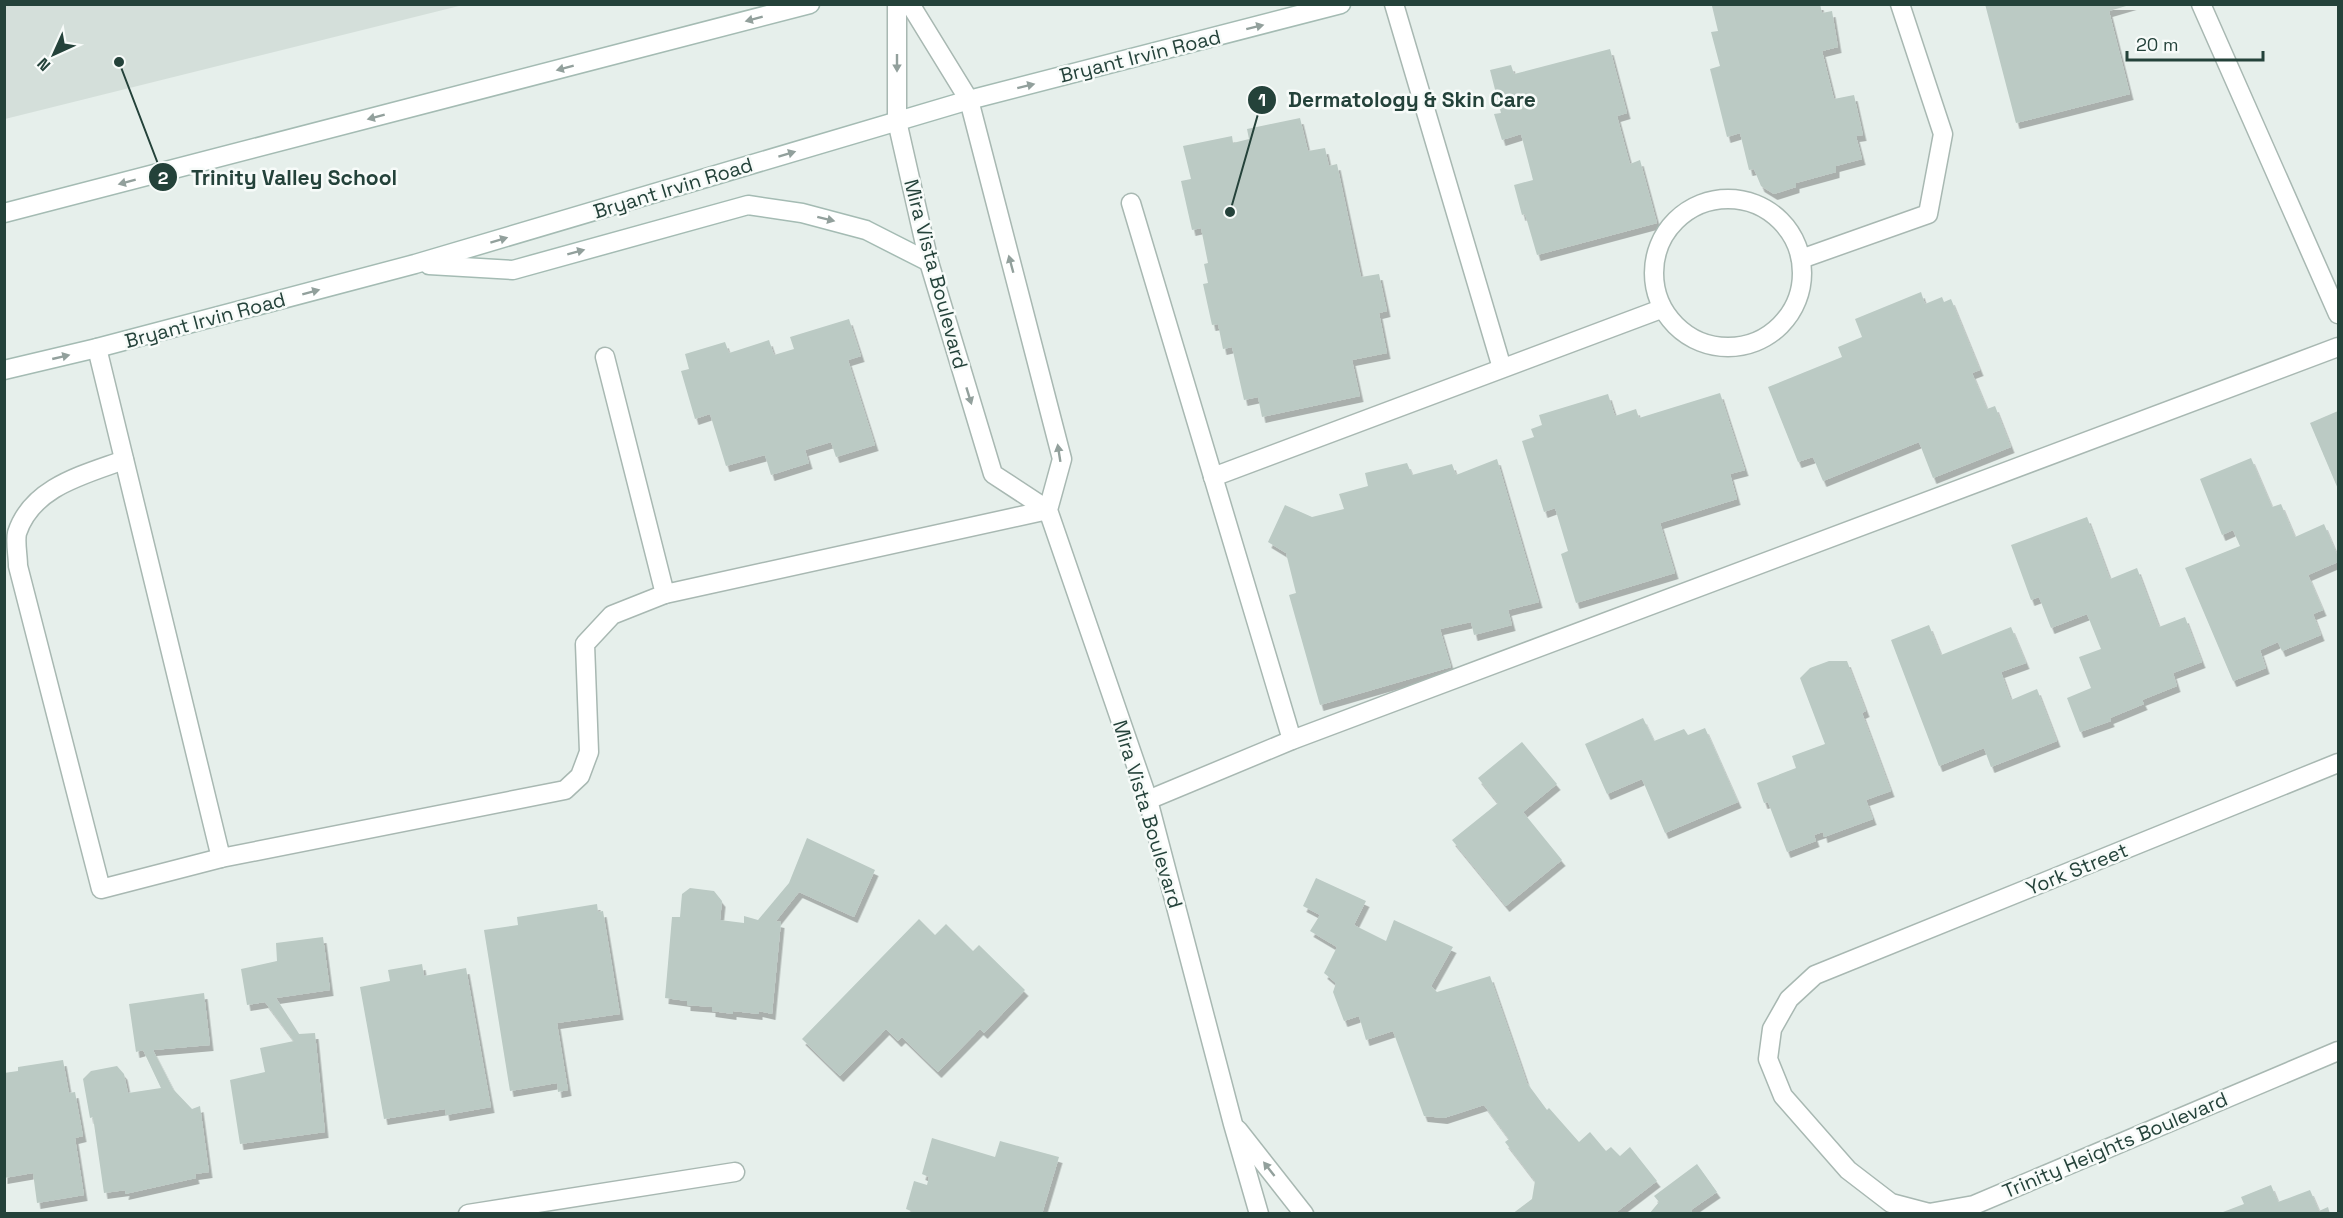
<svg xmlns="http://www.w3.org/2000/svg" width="2343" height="1218" font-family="'Space Grotesk',sans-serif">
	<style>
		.built { fill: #d4dfda }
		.building { fill: #bbcac4; filter: url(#shadow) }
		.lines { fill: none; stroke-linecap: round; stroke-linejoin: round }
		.service-casing { stroke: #a8b8b2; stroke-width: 21 }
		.minor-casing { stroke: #a8b8b2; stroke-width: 21 }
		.tertiary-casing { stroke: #a8b8b2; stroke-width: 21 }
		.secondary-casing { stroke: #a4bbb3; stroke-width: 21 }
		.service { stroke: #fff; stroke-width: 18 }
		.minor { stroke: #fff; stroke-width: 18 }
		.tertiary { stroke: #fff; stroke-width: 18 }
		.secondary { stroke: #fff; stroke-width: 18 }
		.oneway { fill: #92a09c }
		.labels { text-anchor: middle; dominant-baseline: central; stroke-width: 5; stroke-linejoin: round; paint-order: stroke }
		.street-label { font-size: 20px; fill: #24423a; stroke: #f7fbf9 }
		.leader { fill: none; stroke: #24423a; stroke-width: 2 }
		.callout-dot { fill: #24423a; stroke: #f7fbf9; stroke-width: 2 }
		.mark-label { font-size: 18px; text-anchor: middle; font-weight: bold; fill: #fff }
		.callout-label { font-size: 21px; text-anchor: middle; font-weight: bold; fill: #24423a; stroke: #f7fbf9; stroke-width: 5; stroke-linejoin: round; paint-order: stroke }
	</style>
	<defs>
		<filter id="shadow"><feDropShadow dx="3.5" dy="6" stdDeviation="0" flood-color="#0004"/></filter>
	</defs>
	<rect width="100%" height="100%" fill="#e6efeb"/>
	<path class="built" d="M 5,4 L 463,4 L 463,5 L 5,119 Z"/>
	<g class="building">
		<path d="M 1718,4 L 1820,4 L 1822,13 L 1832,11 L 1838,47 L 1822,51 L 1834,99 L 1854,95 L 1863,135 L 1856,136 L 1862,159 L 1836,166 L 1836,172 L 1796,183 L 1796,187 L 1774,194 L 1761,186 L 1754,169 L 1749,170 L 1740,133 L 1727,137 L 1710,69 L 1720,66 L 1711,32 L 1718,31 L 1712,6 Z"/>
		<path d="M 1985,4 L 2133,4 L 2109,11 L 2130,94 L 2016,123 Z"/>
		<path d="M 1610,49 L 1627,113 L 1617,116 L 1630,164 L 1640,160 L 1657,223 L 1537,255 L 1525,214 L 1522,215 L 1514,185 L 1533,180 L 1521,134 L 1502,140 L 1494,114 L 1501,113 L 1490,70 L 1511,65 L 1514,74 Z"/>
		<path d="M 1300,118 L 1308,151 L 1325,148 L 1329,166 L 1337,164 L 1361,277 L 1379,274 L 1387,311 L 1379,313 L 1387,353 L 1352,360 L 1360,396 L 1262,417 L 1258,397 L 1244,400 L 1232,347 L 1223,349 L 1218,324 L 1212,325 L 1203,284 L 1208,283 L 1204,264 L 1208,263 L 1201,228 L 1192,230 L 1181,181 L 1191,179 L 1183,146 L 1232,136 L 1233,143 L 1249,139 L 1247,129 Z"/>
		<path d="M 1921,292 L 1925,304 L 1942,297 L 1944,302 L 1951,299 L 1980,370 L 1972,373 L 1987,409 L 1995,406 L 2011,447 L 1933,478 L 1919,442 L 1823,481 L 1813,457 L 1798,462 L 1768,387 L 1842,357 L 1838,347 L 1862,337 L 1855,319 Z"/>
		<path d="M 849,319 L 861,356 L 848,360 L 875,445 L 836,457 L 831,442 L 805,450 L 809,463 L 771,475 L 765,455 L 726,466 L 710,414 L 695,419 L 681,371 L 689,369 L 685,354 L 725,342 L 729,353 L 769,340 L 774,355 L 794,349 L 790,337 Z"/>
		<path d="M 1720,393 L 1745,470 L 1730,474 L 1737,499 L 1660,523 L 1675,573 L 1576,603 L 1561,554 L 1568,551 L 1555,508 L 1544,512 L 1522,441 L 1534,437 L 1531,429 L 1542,425 L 1539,415 L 1608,394 L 1615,416 L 1636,409 L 1639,418 Z"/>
		<path d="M 2338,411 L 2338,489 L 2310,423 Z"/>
		<path d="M 2251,458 L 2272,507 L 2281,504 L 2295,537 L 2324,524 L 2338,557 L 2338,562 L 2308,575 L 2323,610 L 2313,614 L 2321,635 L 2282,651 L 2278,642 L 2260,650 L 2266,668 L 2233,681 L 2185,568 L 2240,546 L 2233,530 L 2222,535 L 2200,479 Z"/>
		<path d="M 1497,459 L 1539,602 L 1508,610 L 1512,625 L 1474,635 L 1471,622 L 1440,629 L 1451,667 L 1320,705 L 1289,595 L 1296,593 L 1286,553 L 1268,542 L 1285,505 L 1312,517 L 1344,509 L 1339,494 L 1368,486 L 1365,473 L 1407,463 L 1412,475 L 1452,464 L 1456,475 Z"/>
		<path d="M 2087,517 L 2110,579 L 2137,568 L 2159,627 L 2185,617 L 2202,662 L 2173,673 L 2177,686 L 2142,700 L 2144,704 L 2110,718 L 2111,721 L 2080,732 L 2067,698 L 2091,688 L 2079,657 L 2101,649 L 2087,614 L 2051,628 L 2039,597 L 2031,600 L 2011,545 Z"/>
		<path d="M 1929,625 L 1941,655 L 2011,627 L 2026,663 L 2001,672 L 2011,700 L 2037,689 L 2057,741 L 1991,767 L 1984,748 L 1939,766 L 1891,640 Z"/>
		<path d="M 1829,661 L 1847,661 L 1866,711 L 1862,713 L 1891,791 L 1866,800 L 1873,819 L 1824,837 L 1823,832 L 1814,835 L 1816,841 L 1787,852 L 1768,802 L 1764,803 L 1757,783 L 1796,768 L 1792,756 L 1825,744 L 1800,678 L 1810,668 Z"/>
		<path d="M 1643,718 L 1654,741 L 1684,729 L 1688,735 L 1705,728 L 1738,802 L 1665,833 L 1642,779 L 1607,794 L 1585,744 Z"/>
		<path d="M 1522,742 L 1557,784 L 1523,812 L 1562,860 L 1506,906 L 1452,840 L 1498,803 L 1478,778 Z"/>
		<path d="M 807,838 L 875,870 L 854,917 L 799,892 L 776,921 L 781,922 L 772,1014 L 759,1011 L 759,1014 L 733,1011 L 733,1014 L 712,1011 L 712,1007 L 687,1005 L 687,1001 L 665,998 L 672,917 L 680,917 L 682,894 L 690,888 L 714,891 L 722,901 L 720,920 L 744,923 L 744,916 L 758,920 L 789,883 Z"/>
		<path d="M 1316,878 L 1366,901 L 1354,925 L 1386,941 L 1394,920 L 1453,947 L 1431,986 L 1437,992 L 1490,976 L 1527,1083 L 1547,1110 L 1549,1108 L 1579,1142 L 1590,1132 L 1606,1151 L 1611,1147 L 1620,1156 L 1630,1147 L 1657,1181 L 1614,1214 L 1512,1214 L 1532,1199 L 1535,1181 L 1505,1142 L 1509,1139 L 1484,1105 L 1444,1118 L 1424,1116 L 1393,1031 L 1366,1040 L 1359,1016 L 1344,1021 L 1333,992 L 1336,983 L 1324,973 L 1337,947 L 1310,931 L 1320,915 L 1303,906 Z"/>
		<path d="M 597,904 L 598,912 L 603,911 L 620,1014 L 557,1023 L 568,1090 L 558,1092 L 557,1083 L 510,1091 L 484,930 L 518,925 L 517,917 Z"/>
		<path d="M 919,919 L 935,935 L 946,924 L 973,951 L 979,945 L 1025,990 L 984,1033 L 980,1029 L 938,1072 L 902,1037 L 898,1041 L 886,1029 L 840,1076 L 802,1039 Z"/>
		<path d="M 323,937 L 330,990 L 276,998 L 299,1034 L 315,1033 L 325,1132 L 240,1144 L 230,1080 L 265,1072 L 260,1048 L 294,1041 L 265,1002 L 247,1005 L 241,969 L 277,961 L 276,943 Z"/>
		<path d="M 422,964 L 424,976 L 466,968 L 491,1107 L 446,1115 L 445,1109 L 384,1119 L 360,987 L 390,981 L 388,970 Z"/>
		<path d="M 204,993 L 210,1045 L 153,1050 L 173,1089 L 192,1109 L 200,1106 L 209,1172 L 195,1174 L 196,1178 L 125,1194 L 126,1190 L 104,1193 L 93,1117 L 90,1118 L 83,1079 L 91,1071 L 117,1066 L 124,1074 L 128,1093 L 161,1088 L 143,1050 L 136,1052 L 129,1004 Z"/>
		<path d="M 63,1060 L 69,1093 L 75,1092 L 83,1136 L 75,1138 L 84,1195 L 37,1203 L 33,1173 L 4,1178 L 4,1073 L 18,1071 L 18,1067 Z"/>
		<path d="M 932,1138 L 995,1157 L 1000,1141 L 1059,1157 L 1042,1214 L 918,1214 L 906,1209 L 914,1181 L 927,1185 L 929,1177 L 922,1174 Z"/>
		<path d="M 1697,1164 L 1717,1192 L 1691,1210 L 1693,1214 L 1649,1214 L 1659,1202 L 1654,1196 Z"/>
		<path d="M 2271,1185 L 2278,1202 L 2310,1190 L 2319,1211 L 2328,1207 L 2330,1214 L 2224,1214 L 2223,1212 L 2244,1204 L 2241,1197 Z"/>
	</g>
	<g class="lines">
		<g class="service-casing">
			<g id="service">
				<path d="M 1394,4 L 1502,368"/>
				<path d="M 2201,4 L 2338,314"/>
				<circle cx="1728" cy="273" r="74"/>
				<path d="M 1131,203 L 1292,740"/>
				<path d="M 1801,259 L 1928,214 L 1943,134 L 1900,4"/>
				<path d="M 97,348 L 221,858 L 565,790 L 580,776 L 589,752 L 585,644 L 612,615 L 665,594"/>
				<path d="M 605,357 L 665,594 L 1048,510"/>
				<path d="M 124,460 C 83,475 32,487 17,533 C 15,542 18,556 18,566 L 101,889 L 221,858"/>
				<path d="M 1213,477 L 1661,309"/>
				<path d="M 1148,800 L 1292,740 L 2338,347"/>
			</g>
		</g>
		<g class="minor-casing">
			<g id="minor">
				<path d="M 2338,763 L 1815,975 L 1789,999 L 1772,1029 L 1768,1059 L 1783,1096 L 1848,1170 L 1891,1203 L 1929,1213 L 1974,1205 L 2338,1051"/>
				<path d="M 468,1214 L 735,1172"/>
			</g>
		</g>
		<g class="tertiary-casing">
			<g id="tertiary">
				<path d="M 897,4 L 897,121 L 929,262 L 993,474 L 1048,510"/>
				<path d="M 910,4 L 969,100 L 1062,459 L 1048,510 L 1148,800 L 1233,1124 L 1259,1214"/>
				<path d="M 1238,1130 L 1304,1214"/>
			</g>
		</g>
		<g class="secondary-casing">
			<g id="secondary">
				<path d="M 4,213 L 810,4"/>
				<path d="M 429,265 L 513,270 L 748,205 L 802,213 L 866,230 L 929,262"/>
				<path d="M 4,370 L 97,348 L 415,264 L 969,100 L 1341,4"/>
			</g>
		</g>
		<use href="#service" class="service"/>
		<use href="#minor" class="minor"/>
		<use href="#tertiary" class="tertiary"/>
		<use href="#secondary" class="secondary"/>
	</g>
	<defs><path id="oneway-solid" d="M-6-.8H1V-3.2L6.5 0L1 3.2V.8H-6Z" transform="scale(1.5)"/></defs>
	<g class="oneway">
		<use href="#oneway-solid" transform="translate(754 19) rotate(165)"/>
		<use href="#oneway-solid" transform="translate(1255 27) rotate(-14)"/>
		<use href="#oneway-solid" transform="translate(897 63) rotate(90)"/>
		<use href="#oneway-solid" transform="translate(565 68) rotate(165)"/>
		<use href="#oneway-solid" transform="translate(1026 86) rotate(-14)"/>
		<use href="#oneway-solid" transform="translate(376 117) rotate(165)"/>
		<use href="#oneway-solid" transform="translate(787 154) rotate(-17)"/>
		<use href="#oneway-solid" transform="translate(127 182) rotate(165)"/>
		<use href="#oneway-solid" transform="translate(826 219) rotate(14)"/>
		<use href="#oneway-solid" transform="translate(499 240) rotate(-17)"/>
		<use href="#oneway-solid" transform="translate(576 252) rotate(-15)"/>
		<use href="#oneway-solid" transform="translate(1011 264) rotate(-105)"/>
		<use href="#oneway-solid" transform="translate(311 292) rotate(-15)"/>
		<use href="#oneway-solid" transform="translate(61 357) rotate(-13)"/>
		<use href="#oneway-solid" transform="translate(969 396) rotate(73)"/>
		<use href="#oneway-solid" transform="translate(1059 453) rotate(-99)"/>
		<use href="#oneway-solid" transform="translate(1269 1169) rotate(-128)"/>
	</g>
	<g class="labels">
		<g class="street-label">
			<text transform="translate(1140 56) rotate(-14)">Bryant Irvin Road</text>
			<text transform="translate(673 188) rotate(-17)">Bryant Irvin Road</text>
			<text transform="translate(936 274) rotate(75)">Mira Vista Boulevard</text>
			<text transform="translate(205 320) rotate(-15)">Bryant Irvin Road</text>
			<text transform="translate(1148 814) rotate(73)">Mira Vista Boulevard</text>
			<text transform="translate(2077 869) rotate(-22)">York Street</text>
			<text transform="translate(2115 1145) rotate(-23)">Trinity Heights Boulevard</text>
		</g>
	</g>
	<path class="leader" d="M1230 212L1262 100M119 62L163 177"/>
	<g class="callout-dot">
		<circle cx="1230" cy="212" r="6"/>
		<circle cx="119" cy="62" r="6"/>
		<circle cx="1262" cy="100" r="15"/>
		<circle cx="163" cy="177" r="15"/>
	</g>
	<g class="mark-label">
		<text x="1262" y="106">1</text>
		<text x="163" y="184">2</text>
	</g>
	<g class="callout-label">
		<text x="1412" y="107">Dermatology &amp; Skin Care</text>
		<text x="294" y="185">Trinity Valley School</text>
	</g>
	<rect width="2343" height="1218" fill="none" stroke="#24423a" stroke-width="12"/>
	<g transform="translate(54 54) rotate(225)" stroke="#f7fbf9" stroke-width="4.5" paint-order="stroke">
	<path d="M0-4.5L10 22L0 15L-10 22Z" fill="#24423a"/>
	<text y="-9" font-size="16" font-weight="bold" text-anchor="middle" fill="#24423a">N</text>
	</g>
	<path d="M2127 51v9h136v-9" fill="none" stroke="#24423a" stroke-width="3"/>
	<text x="2136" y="51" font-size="18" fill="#24423a" stroke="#f7fbf9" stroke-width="4.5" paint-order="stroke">20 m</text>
</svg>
